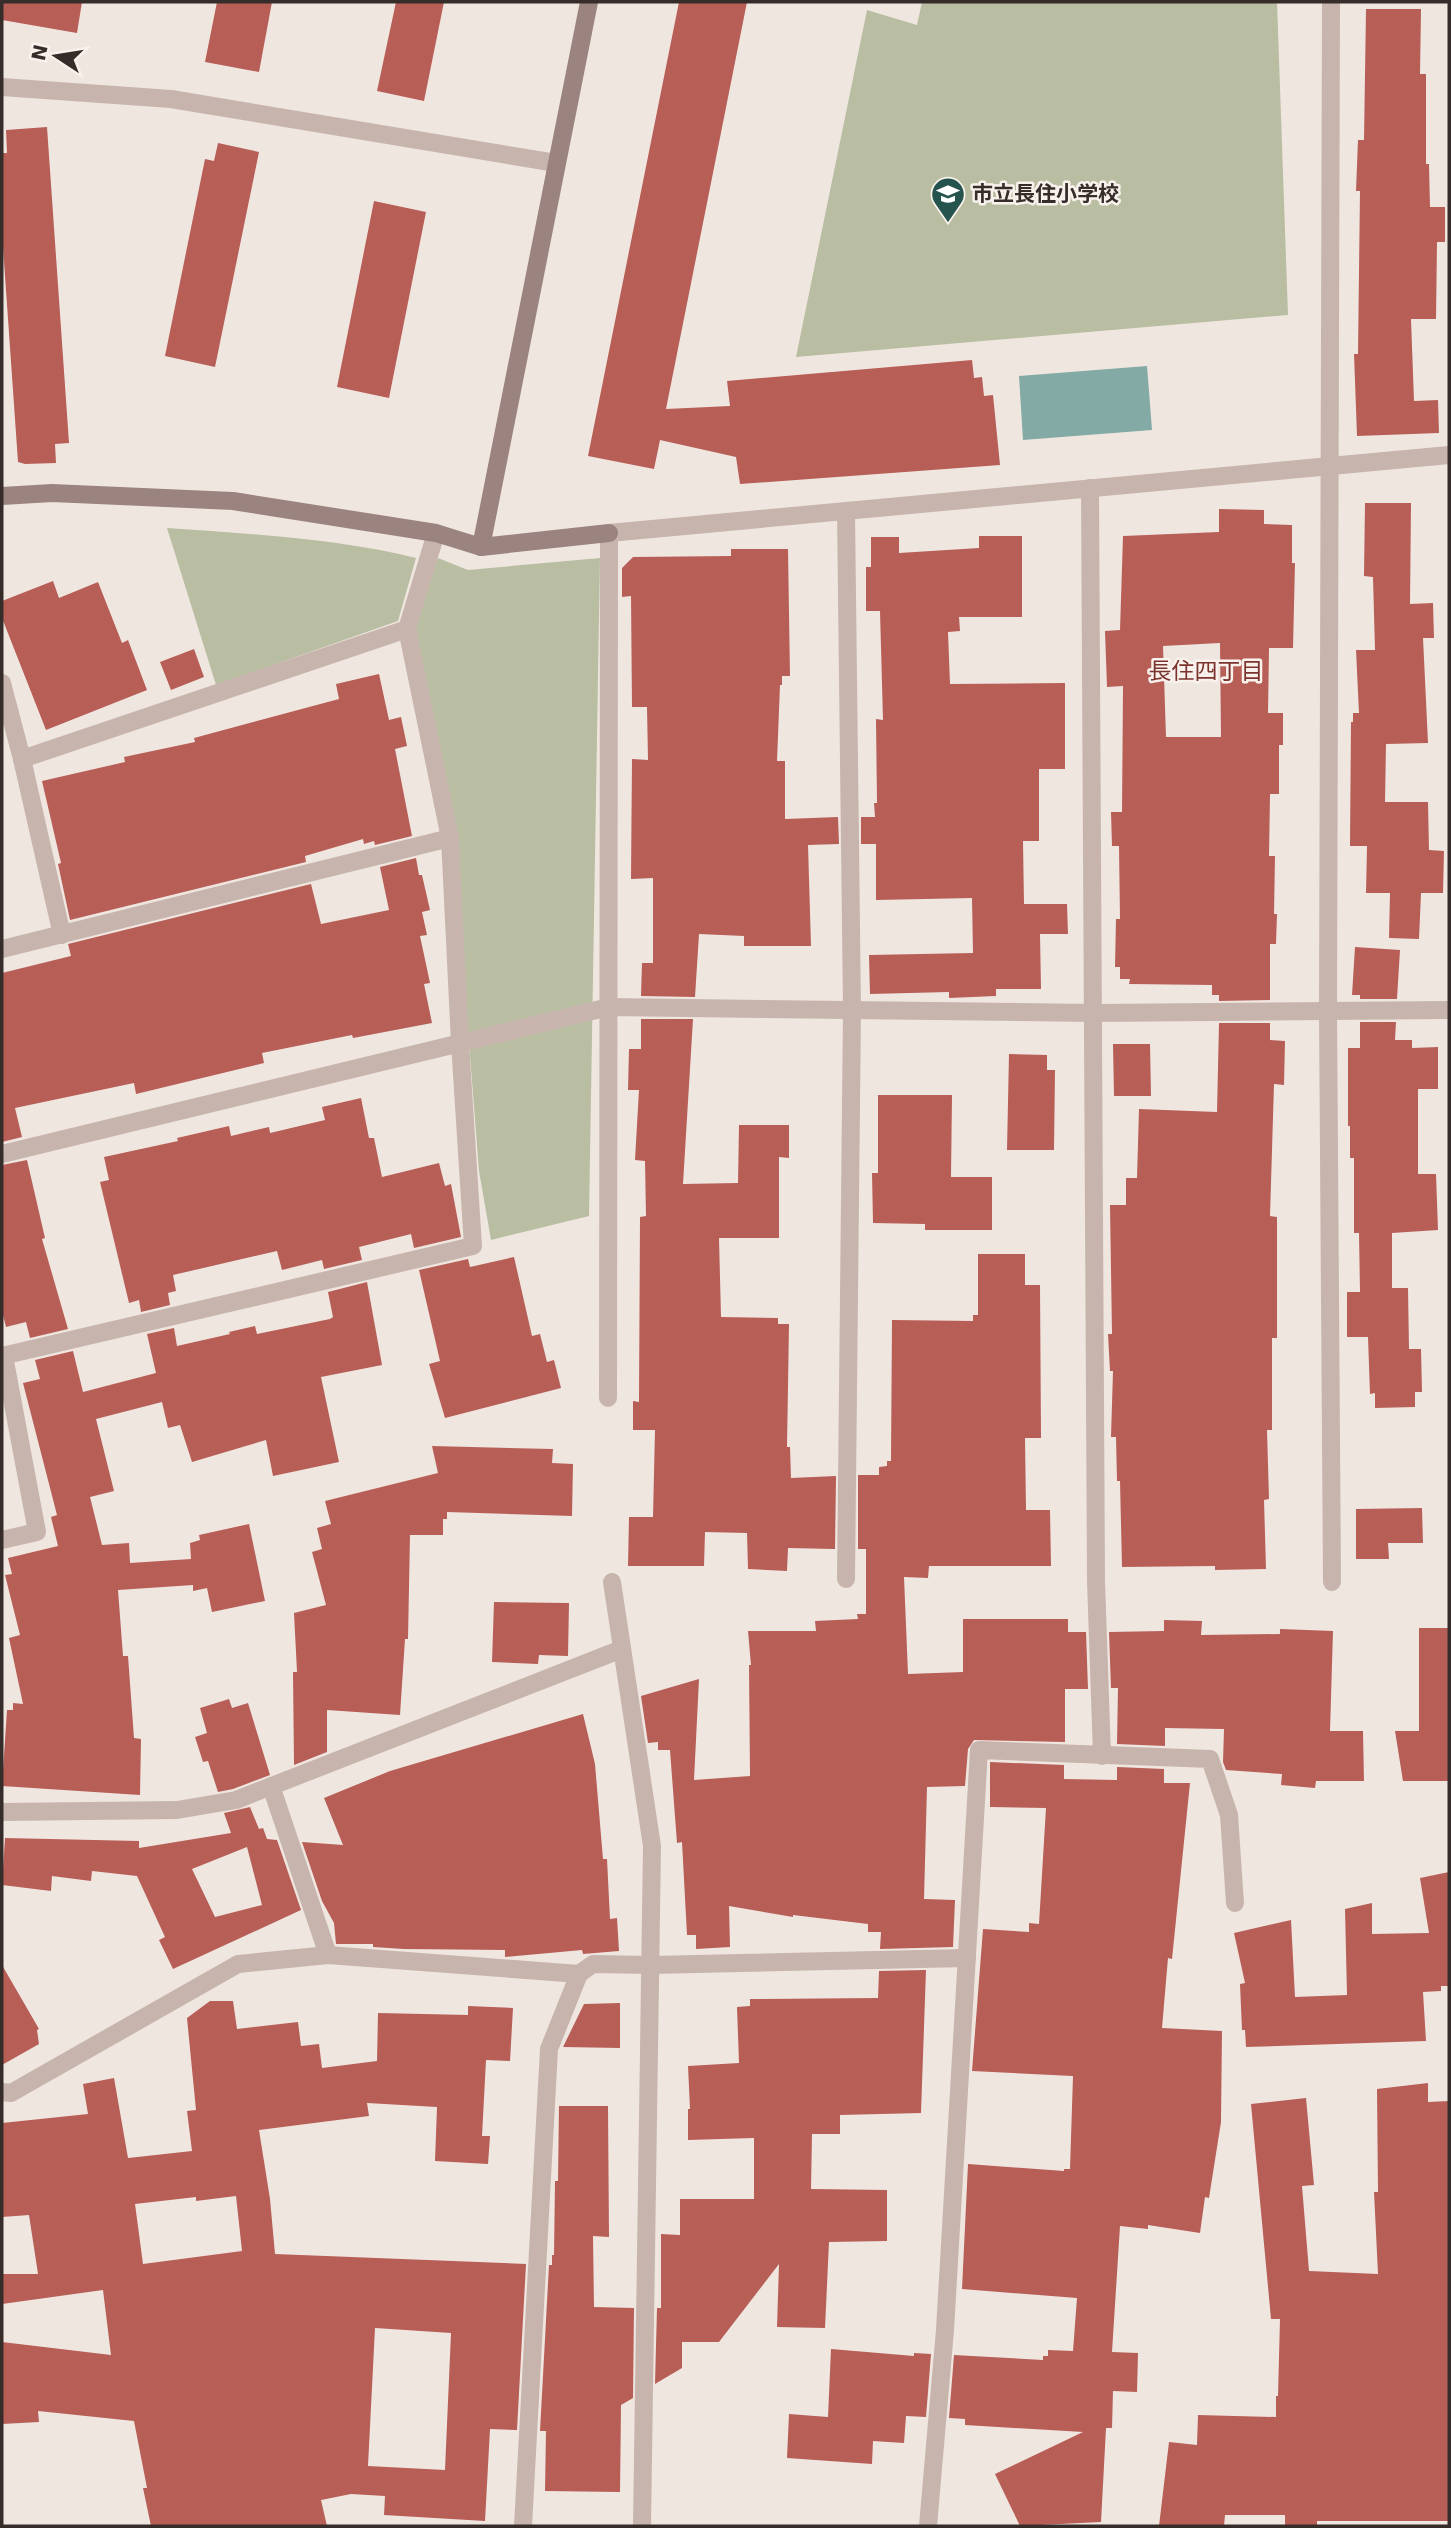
<svg xmlns="http://www.w3.org/2000/svg" width="1451" height="2528" font-family="'DejaVu Sans','Noto Sans JP',sans-serif">
	<style>
		.green { fill: #b9bea2 }
		.water { fill: #83aaa4 }
		.building { fill: #b75e57; fill-rule: evenodd }
		.lines { fill: none; stroke-linecap: round; stroke-linejoin: round }
		.street { stroke: #c7b5ad; stroke-width: 18 }
		.secondary { stroke: #9b847f; stroke-width: 18 }
		.labels { text-anchor: middle; dominant-baseline: central; stroke-width: 5; stroke-linejoin: round; paint-order: stroke }
		.poi-label { font-size: 21px; font-weight: bold; fill: #362d2b; stroke: #f8f1ec; text-anchor: start }
		.neighbourhood-label { font-size: 23px; fill: #7b332e; stroke: #f8f1ec }
	</style>
	<rect width="100%" height="100%" fill="#f0e6e0"/>
	<g class="green">
		<path d="M 922,2 L 1277,2 L 1288,315 L 796,357 L 867,10 L 917,25 Z"/>
		<path d="M 167,528 C 250,534 334,538 416,558 L 398,621 L 216,685 Z"/>
		<path d="M 438,558 L 468,570 L 600,558 L 589,1216 L 491,1240 L 479,1171 L 468,1030 L 414,628 Z"/>
	</g>
	<path class="water" d="M 1147,366 L 1152,430 L 1023,440 L 1019,376 Z"/>
	<g class="building">
		<path d="M 2,2 L 82,2 L 77,33 L 2,20 Z"/>
		<path d="M 217,2 L 272,2 L 259,72 L 205,62 Z"/>
		<path d="M 396,2 L 444,2 L 424,101 L 377,91 Z"/>
		<path d="M 679,2 L 747,2 L 666,409 L 730,406 L 727,381 L 972,360 L 974,378 L 982,377 L 984,396 L 993,395 L 1000,465 L 740,484 L 736,457 L 660,440 L 654,469 L 588,456 Z"/>
		<path d="M 1366,9 L 1421,9 L 1420,74 L 1426,74 L 1426,164 L 1429,164 L 1430,207 L 1445,207 L 1445,242 L 1437,242 L 1436,319 L 1411,319 L 1414,401 L 1438,400 L 1439,433 L 1357,436 L 1354,354 L 1358,354 L 1360,191 L 1356,191 L 1358,140 L 1364,140 Z"/>
		<path d="M 47,127 L 69,443 L 55,444 L 56,463 L 25,464 L 18,462 L 2,233 L 2,153 L 7,153 L 6,130 Z"/>
		<path d="M 218,143 L 259,152 L 215,367 L 165,356 L 205,159 L 214,161 Z"/>
		<path d="M 374,201 L 426,212 L 389,398 L 337,387 Z"/>
		<path d="M 1365,503 L 1411,503 L 1410,604 L 1433,603 L 1434,638 L 1423,638 L 1428,743 L 1386,744 L 1385,802 L 1428,802 L 1429,850 L 1444,851 L 1443,893 L 1421,893 L 1419,939 L 1389,938 L 1390,893 L 1366,893 L 1367,846 L 1350,846 L 1351,722 L 1353,722 L 1353,713 L 1359,713 L 1356,650 L 1375,650 L 1373,577 L 1364,576 Z"/>
		<path d="M 1219,509 L 1264,510 L 1264,524 L 1292,525 L 1292,563 L 1295,563 L 1293,648 L 1269,648 L 1268,713 L 1283,713 L 1283,745 L 1279,745 L 1279,794 L 1270,794 L 1269,856 L 1275,856 L 1274,914 L 1277,914 L 1276,944 L 1270,944 L 1270,1000 L 1219,1001 L 1219,995 L 1212,995 L 1212,985 L 1129,984 L 1130,979 L 1120,979 L 1120,967 L 1115,967 L 1116,919 L 1120,919 L 1119,846 L 1112,846 L 1111,812 L 1122,812 L 1123,686 L 1107,687 L 1105,631 L 1120,630 L 1123,536 L 1219,532 ZM 1220,643 L 1221,737 L 1166,737 L 1163,646 Z"/>
		<path d="M 979,536 L 1022,536 L 1022,617 L 959,617 L 960,631 L 948,632 L 950,684 L 1065,683 L 1065,769 L 1039,769 L 1039,841 L 1023,841 L 1024,904 L 1067,904 L 1068,934 L 1040,934 L 1041,989 L 996,989 L 996,996 L 949,998 L 949,992 L 870,994 L 869,955 L 973,953 L 972,898 L 876,900 L 876,844 L 861,844 L 861,817 L 875,817 L 874,803 L 877,803 L 876,719 L 883,720 L 880,611 L 866,611 L 866,567 L 871,567 L 871,537 L 899,537 L 899,553 L 979,548 Z"/>
		<path d="M 731,549 L 788,549 L 790,676 L 782,676 L 782,685 L 780,685 L 777,761 L 785,761 L 785,819 L 838,817 L 839,844 L 808,845 L 811,946 L 744,946 L 744,936 L 699,934 L 695,997 L 641,996 L 642,963 L 653,963 L 653,878 L 631,879 L 632,759 L 648,760 L 647,707 L 632,707 L 631,596 L 622,597 L 622,568 L 633,557 L 731,556 Z"/>
		<path d="M 53,581 L 59,598 L 98,582 L 122,643 L 128,640 L 147,690 L 46,730 L 2,618 L 2,601 Z"/>
		<path d="M 194,649 L 204,677 L 171,690 L 160,662 Z"/>
		<path d="M 379,674 L 389,720 L 401,717 L 407,746 L 395,749 L 412,836 L 375,845 L 374,841 L 364,844 L 363,839 L 305,856 L 306,862 L 70,920 L 58,864 L 61,863 L 42,781 L 125,762 L 124,757 L 195,742 L 194,738 L 339,699 L 336,684 Z"/>
		<path d="M 416,858 L 419,875 L 422,875 L 430,910 L 422,912 L 427,935 L 420,936 L 430,983 L 424,984 L 432,1023 L 353,1038 L 352,1035 L 262,1053 L 264,1063 L 136,1094 L 134,1083 L 15,1108 L 22,1137 L 2,1142 L 2,973 L 71,956 L 68,944 L 311,884 L 321,924 L 389,910 L 380,867 Z"/>
		<path d="M 1355,947 L 1400,950 L 1397,999 L 1360,999 L 1360,995 L 1352,995 Z"/>
		<path d="M 641,1019 L 693,1019 L 683,1184 L 738,1183 L 739,1125 L 789,1125 L 789,1158 L 779,1157 L 779,1238 L 719,1238 L 721,1317 L 778,1318 L 778,1324 L 789,1324 L 787,1447 L 790,1447 L 791,1478 L 836,1476 L 835,1549 L 788,1548 L 787,1571 L 748,1569 L 747,1533 L 705,1532 L 704,1566 L 628,1566 L 629,1517 L 653,1517 L 655,1430 L 633,1430 L 633,1401 L 639,1402 L 640,1217 L 646,1216 L 645,1161 L 635,1160 L 639,1090 L 628,1090 L 629,1049 L 641,1049 Z"/>
		<path d="M 1360,1022 L 1396,1022 L 1395,1040 L 1412,1040 L 1412,1048 L 1438,1047 L 1438,1089 L 1418,1089 L 1418,1174 L 1436,1174 L 1438,1230 L 1392,1233 L 1392,1288 L 1408,1288 L 1409,1349 L 1421,1349 L 1422,1392 L 1415,1392 L 1415,1407 L 1375,1408 L 1375,1393 L 1370,1394 L 1368,1337 L 1347,1337 L 1347,1292 L 1360,1292 L 1359,1233 L 1354,1233 L 1354,1158 L 1350,1158 L 1350,1126 L 1348,1126 L 1348,1048 L 1360,1048 Z"/>
		<path d="M 1219,1023 L 1270,1023 L 1270,1040 L 1285,1041 L 1284,1085 L 1274,1084 L 1270,1216 L 1277,1217 L 1277,1338 L 1272,1338 L 1272,1430 L 1267,1430 L 1269,1499 L 1264,1500 L 1266,1569 L 1215,1570 L 1215,1566 L 1122,1567 L 1120,1481 L 1117,1481 L 1116,1437 L 1111,1437 L 1113,1371 L 1110,1371 L 1108,1334 L 1112,1334 L 1110,1205 L 1126,1205 L 1126,1178 L 1137,1178 L 1139,1109 L 1217,1112 Z"/>
		<path d="M 1113,1044 L 1150,1044 L 1151,1096 L 1114,1096 Z"/>
		<path d="M 1009,1054 L 1047,1055 L 1047,1070 L 1055,1070 L 1054,1150 L 1007,1150 Z"/>
		<path d="M 878,1095 L 952,1095 L 951,1177 L 992,1177 L 992,1230 L 925,1230 L 925,1224 L 873,1223 L 872,1173 L 878,1173 Z"/>
		<path d="M 361,1098 L 369,1138 L 374,1138 L 382,1177 L 439,1163 L 445,1186 L 451,1184 L 461,1237 L 414,1248 L 411,1234 L 359,1247 L 362,1260 L 324,1269 L 322,1260 L 282,1270 L 277,1251 L 173,1275 L 176,1291 L 168,1293 L 170,1305 L 141,1312 L 139,1300 L 129,1303 L 100,1182 L 109,1180 L 104,1157 L 178,1141 L 177,1138 L 229,1126 L 231,1136 L 269,1127 L 270,1133 L 325,1120 L 322,1107 Z"/>
		<path d="M 27,1160 L 45,1238 L 42,1239 L 68,1329 L 30,1338 L 26,1322 L 6,1327 L 2,1311 L 2,1165 Z"/>
		<path d="M 978,1254 L 1025,1254 L 1025,1285 L 1040,1285 L 1041,1438 L 1025,1438 L 1026,1510 L 1050,1510 L 1051,1566 L 929,1566 L 928,1578 L 904,1577 L 908,1674 L 963,1672 L 963,1619 L 1068,1619 L 1068,1632 L 1086,1632 L 1088,1689 L 1065,1689 L 1065,1742 L 974,1740 L 968,1749 L 965,1786 L 927,1787 L 924,1899 L 955,1900 L 953,1947 L 880,1949 L 881,1932 L 868,1932 L 868,1924 L 793,1915 L 793,1917 L 729,1906 L 730,1947 L 696,1949 L 696,1935 L 687,1935 L 682,1842 L 677,1843 L 670,1750 L 658,1750 L 658,1742 L 648,1743 L 641,1696 L 699,1679 L 694,1780 L 750,1776 L 749,1665 L 751,1665 L 748,1631 L 816,1631 L 815,1621 L 858,1619 L 857,1614 L 866,1614 L 866,1549 L 858,1549 L 858,1475 L 879,1475 L 879,1467 L 887,1466 L 887,1461 L 891,1461 L 892,1320 L 973,1321 L 973,1315 L 978,1315 Z"/>
		<path d="M 514,1257 L 532,1336 L 540,1334 L 547,1362 L 554,1360 L 561,1388 L 445,1418 L 429,1364 L 440,1361 L 419,1270 L 468,1259 L 470,1267 Z"/>
		<path d="M 367,1282 L 382,1365 L 321,1377 L 339,1462 L 273,1476 L 266,1440 L 192,1462 L 180,1425 L 168,1428 L 162,1402 L 96,1419 L 114,1491 L 90,1497 L 102,1545 L 129,1543 L 130,1563 L 191,1559 L 190,1543 L 200,1540 L 199,1535 L 249,1524 L 265,1601 L 212,1612 L 207,1588 L 193,1591 L 193,1585 L 118,1590 L 123,1656 L 128,1656 L 134,1738 L 141,1739 L 140,1795 L 2,1786 L 7,1710 L 13,1710 L 13,1703 L 23,1704 L 9,1638 L 20,1635 L 5,1575 L 12,1574 L 8,1558 L 58,1546 L 51,1517 L 57,1515 L 23,1383 L 40,1379 L 35,1360 L 73,1351 L 83,1392 L 156,1373 L 147,1334 L 174,1328 L 177,1346 L 230,1334 L 229,1332 L 255,1326 L 257,1334 L 330,1319 L 333,1317 L 328,1292 Z"/>
		<path d="M 432,1446 L 553,1449 L 552,1463 L 573,1464 L 572,1516 L 447,1512 L 447,1519 L 443,1519 L 443,1535 L 410,1535 L 408,1639 L 405,1639 L 400,1715 L 327,1710 L 327,1752 L 294,1765 L 293,1672 L 297,1672 L 294,1613 L 326,1605 L 312,1552 L 322,1549 L 317,1528 L 331,1524 L 325,1501 L 438,1473 Z"/>
		<path d="M 1422,1508 L 1423,1543 L 1388,1543 L 1389,1559 L 1356,1559 L 1356,1509 Z"/>
		<path d="M 494,1602 L 569,1603 L 568,1656 L 539,1655 L 538,1664 L 492,1662 Z"/>
		<path d="M 1164,1620 L 1202,1621 L 1201,1635 L 1280,1634 L 1280,1629 L 1333,1631 L 1330,1731 L 1363,1731 L 1364,1781 L 1316,1781 L 1315,1788 L 1281,1785 L 1282,1774 L 1226,1770 L 1223,1762 L 1224,1729 L 1165,1728 L 1165,1746 L 1117,1744 L 1118,1688 L 1111,1688 L 1109,1632 L 1164,1631 Z"/>
		<path d="M 1419,1628 L 1449,1628 L 1449,1781 L 1403,1781 L 1395,1731 L 1419,1731 Z"/>
		<path d="M 229,1699 L 232,1708 L 248,1703 L 270,1775 L 233,1789 L 218,1792 L 208,1761 L 203,1762 L 195,1737 L 207,1733 L 200,1708 Z"/>
		<path d="M 583,1714 L 595,1764 L 603,1859 L 607,1859 L 610,1919 L 617,1918 L 619,1951 L 583,1954 L 582,1950 L 505,1957 L 505,1950 L 404,1949 L 373,1947 L 373,1944 L 336,1944 L 334,1923 L 322,1901 L 302,1842 L 343,1845 L 324,1798 L 390,1771 Z"/>
		<path d="M 990,1762 L 1064,1765 L 1064,1779 L 1117,1780 L 1117,1767 L 1164,1769 L 1164,1783 L 1190,1783 L 1172,1959 L 1168,1958 L 1162,2028 L 1222,2031 L 1221,2122 L 1209,2198 L 1205,2197 L 1200,2233 L 1148,2225 L 1148,2229 L 1120,2226 L 1112,2352 L 1138,2353 L 1137,2392 L 1113,2391 L 1112,2428 L 1106,2428 L 1101,2522 L 1020,2526 L 995,2474 L 1083,2432 L 965,2425 L 965,2419 L 949,2418 L 954,2355 L 1043,2360 L 1043,2356 L 1048,2356 L 1048,2350 L 1073,2351 L 1077,2298 L 962,2289 L 968,2164 L 1064,2171 L 1064,2169 L 1070,2169 L 1073,2076 L 972,2071 L 983,1929 L 1029,1932 L 1029,1923 L 1039,1924 L 1046,1808 L 990,1807 Z"/>
		<path d="M 250,1807 L 259,1829 L 263,1828 L 267,1839 L 277,1840 L 301,1910 L 173,1969 L 159,1940 L 165,1937 L 137,1876 L 92,1871 L 91,1881 L 52,1876 L 51,1891 L 2,1885 L 5,1838 L 139,1841 L 139,1848 L 231,1833 L 224,1813 ZM 247,1847 L 262,1905 L 215,1917 L 192,1869 Z"/>
		<path d="M 1449,1872 L 1449,1986 L 1441,1986 L 1441,1991 L 1423,1992 L 1426,2041 L 1246,2047 L 1245,2030 L 1242,2030 L 1240,1984 L 1245,1983 L 1234,1933 L 1291,1920 L 1295,1997 L 1347,1995 L 1345,1909 L 1372,1903 L 1372,1934 L 1429,1933 L 1420,1878 Z"/>
		<path d="M 2,1965 L 39,2029 L 37,2030 L 39,2044 L 2,2065 Z"/>
		<path d="M 926,1970 L 921,2113 L 840,2115 L 840,2134 L 812,2134 L 811,2189 L 887,2190 L 887,2241 L 829,2242 L 825,2328 L 777,2327 L 779,2264 L 719,2342 L 682,2342 L 682,2368 L 655,2384 L 657,2308 L 661,2308 L 661,2234 L 680,2235 L 680,2199 L 754,2199 L 754,2138 L 688,2140 L 688,2109 L 690,2109 L 688,2066 L 739,2063 L 737,2007 L 750,2006 L 750,1999 L 878,1998 L 879,1971 Z"/>
		<path d="M 210,2001 L 233,2001 L 237,2029 L 298,2022 L 301,2046 L 319,2044 L 322,2068 L 377,2061 L 378,2013 L 468,2015 L 468,2006 L 513,2008 L 510,2061 L 486,2060 L 482,2136 L 490,2136 L 488,2164 L 435,2161 L 437,2107 L 367,2103 L 369,2116 L 259,2130 L 270,2199 L 275,2254 L 526,2264 L 517,2430 L 490,2429 L 485,2521 L 384,2515 L 385,2496 L 351,2494 L 321,2500 L 327,2526 L 151,2526 L 143,2488 L 147,2488 L 134,2421 L 38,2411 L 39,2422 L 2,2424 L 2,2342 L 111,2355 L 103,2290 L 2,2304 L 2,2274 L 38,2274 L 29,2215 L 2,2217 L 2,2123 L 88,2114 L 83,2084 L 114,2078 L 128,2158 L 192,2151 L 187,2111 L 196,2110 L 187,2018 ZM 236,2196 L 242,2251 L 143,2264 L 135,2204 L 196,2197 L 196,2201 ZM 375,2328 L 451,2333 L 445,2470 L 368,2466 Z"/>
		<path d="M 620,2003 L 620,2048 L 563,2047 L 584,2004 Z"/>
		<path d="M 1428,2083 L 1428,2102 L 1449,2101 L 1449,2521 L 1317,2521 L 1317,2526 L 1285,2526 L 1285,2515 L 1225,2515 L 1224,2526 L 1159,2526 L 1169,2442 L 1197,2445 L 1198,2415 L 1276,2417 L 1276,2396 L 1278,2396 L 1280,2319 L 1271,2319 L 1251,2104 L 1306,2098 L 1314,2185 L 1302,2186 L 1309,2271 L 1378,2274 L 1374,2192 L 1378,2192 L 1377,2089 Z"/>
		<path d="M 559,2106 L 608,2106 L 609,2237 L 593,2236 L 594,2307 L 634,2308 L 633,2398 L 621,2405 L 620,2492 L 545,2491 L 546,2431 L 540,2431 L 549,2265 L 552,2265 L 552,2255 L 554,2255 L 555,2181 L 558,2181 Z"/>
		<path d="M 831,2349 L 914,2356 L 914,2353 L 931,2354 L 926,2417 L 906,2416 L 904,2443 L 873,2441 L 872,2464 L 787,2458 L 789,2414 L 828,2417 Z"/>
	</g>
	<g class="lines">
		<g class="street">
			<path d="M 1331,2 L 1328,1011 L 1332,1582"/>
			<path d="M 2,87 L 171,99 L 556,163"/>
			<path d="M 1090,488 L 1096,1581 L 1102,1756"/>
			<path d="M 846,511 L 852,1010 L 846,1579"/>
			<path d="M 2,683 L 22,759 L 62,935"/>
			<path d="M 22,759 L 407,629"/>
			<path d="M 2,949 L 450,838"/>
			<path d="M 2,1154 L 609,1007 L 1094,1013 L 1449,1010"/>
			<path d="M 2,1356 L 473,1246 L 460,1043 L 450,838 L 407,629 L 436,533"/>
			<path d="M 608,1398 L 609,533 L 1449,455"/>
			<path d="M 2,1540 L 37,1532 L 4,1356"/>
			<path d="M 612,1582 L 652,1846 L 642,2526"/>
			<path d="M 271,1786 L 328,1955"/>
			<path d="M 2,1812 L 177,1810 L 236,1800 L 622,1649"/>
			<path d="M 2,2092 L 11,2093 L 238,1964 L 328,1955 L 579,1974 L 593,1964 L 652,1965 L 967,1958"/>
			<path d="M 523,2526 L 549,2049 L 579,1974"/>
			<path d="M 928,2526 L 945,2330 L 979,1750 L 1210,1759 L 1229,1815 L 1235,1903"/>
		</g>
		<g class="secondary">
			<path d="M 2,496 L 52,493 L 233,501 L 436,533 L 481,547 L 609,533"/>
			<path d="M 481,547 L 589,2"/>
		</g>
	</g>
	<defs>
		<g id="school-pin" transform="scale(1.75)"><path d="M0 17L-7.5 6A9.5 9.5 0 1 1 7.5 6Z" fill="#25534e" stroke="#f8f1ec"/><path d="M0-5L7-2L0 1L-7-2ZM-4 1L0 2.5L4 1V4Q0 6-4 4Z" fill="#fff"/></g>
	</defs>
	<g fill-rule="evenodd">
		<use href="#school-pin" x="948" y="194"/>
	</g>
	<g class="labels">
		<g class="poi-label">
			<text x="972" y="194">市立長住小学校</text>
		</g>
		<g class="neighbourhood-label">
			<text x="1206" y="671">長住四丁目</text>
		</g>
	</g>
	<rect width="1451" height="2528" fill="none" stroke="#362d2b" stroke-width="7"/>
	<g transform="translate(56 56) rotate(282)" stroke="#f8f1ec" stroke-width="5" paint-order="stroke">
	<path d="M0-5L12 26L0 18L-12 26Z" fill="#362d2b"/>
	<text y="-10" font-size="19" font-weight="bold" text-anchor="middle" fill="#362d2b">N</text>
	</g>
</svg>
